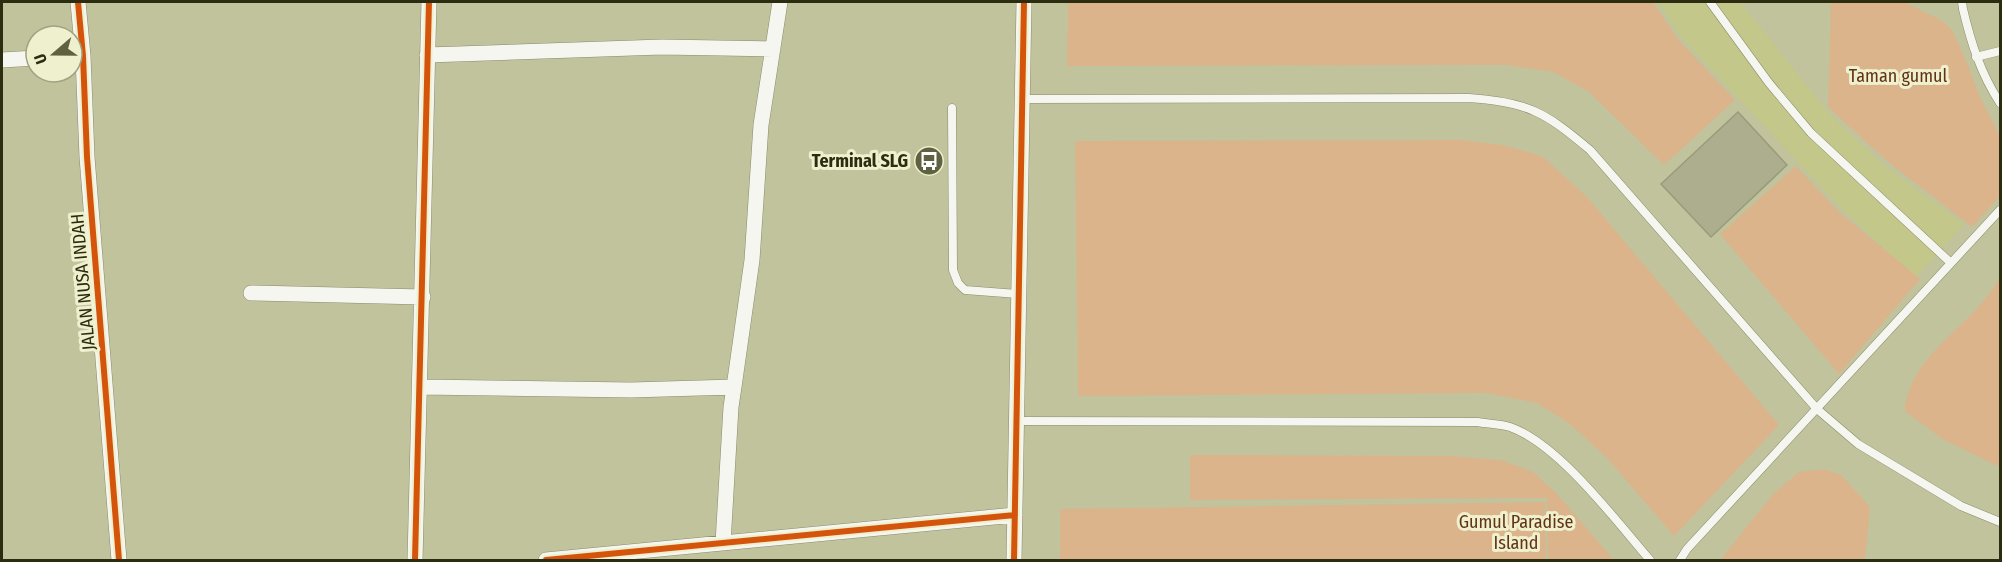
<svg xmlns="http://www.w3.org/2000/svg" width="2002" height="562" viewBox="0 0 2002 562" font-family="'Fira Sans Condensed',sans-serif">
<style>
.built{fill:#c4c78a}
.green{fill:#dbb48c}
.building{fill:#adae8d;stroke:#9a9b7d;stroke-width:1.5}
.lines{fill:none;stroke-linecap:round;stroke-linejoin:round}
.service-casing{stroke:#898b6c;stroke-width:9}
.minor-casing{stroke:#898b6c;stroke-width:16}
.service{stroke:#f6f6f0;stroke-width:8}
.minor{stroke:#f6f6f0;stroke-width:15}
.cycleway-casing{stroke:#eef0ce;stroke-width:10}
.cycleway{stroke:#d5540c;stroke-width:6}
.labels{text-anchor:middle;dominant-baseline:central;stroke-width:6;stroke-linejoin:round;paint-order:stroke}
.park-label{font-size:18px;fill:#623315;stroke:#eef0ce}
.poi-label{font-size:18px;font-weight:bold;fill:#2c2c10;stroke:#eef0ce;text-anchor:end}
.street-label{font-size:18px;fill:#2c2c10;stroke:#eef0ce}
</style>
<rect width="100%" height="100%" fill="#c1c39c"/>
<!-- built -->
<path class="built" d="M1658 2H1740L1832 117 1885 166 1964 224 1915 278 1842 209 1681 37Z"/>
<!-- green -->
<path class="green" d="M1068 2H1653L1677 38 1735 100 1664 165 1589 92 1553 72 1506 65 1067 66Z
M1831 2H1904L1943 21 1952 30 1967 63 1979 95 2000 136V196L1972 227 1887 161 1828 107Z
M1461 140 1503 145 1542 156 1587 197 1779 425 1674 536 1607 458 1570 424 1537 403 1486 393 1078 396 1075 141Z
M1796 166 1838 211 1920 279 1839 374 1720 234Z
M2000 276V467L1944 440 1905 411C1910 351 1976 326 2000 276Z
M1190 455 1450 456 1501 460 1533 472 1556 493 1614 560H1548L1547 498 1190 500Z
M1823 469 1841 475 1870 507 1865 560H1720L1774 493 1799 472Z
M1545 502 1546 560H1060V509Z"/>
<!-- building -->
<path class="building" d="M1738 112 1787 165 1711 237 1661 184Z"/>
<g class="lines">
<!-- service casing -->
<g class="service-casing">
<path id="service" d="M1710 2 1769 83 1811 133 1951 263
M1962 2 1963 9C1971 43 1981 74 2000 103
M1976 57 2000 51
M1022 99 1469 98C1528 102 1545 112 1590 150L1817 409 1858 444 1961 506 2000 522
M952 108 953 270 958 283 965 290 1018 294
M1016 421 1478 422C1488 424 1500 424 1510 427 1559 444 1616 521 1650 560
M1680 560 1687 549 2000 210"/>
</g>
<!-- minor casing -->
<g class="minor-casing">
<path id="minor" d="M78 2 83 56 87 157 119 560
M427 55 662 47 773 49
M2 60 36 58
M251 293 423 297
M420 387 631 390 734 387 731 407 723 543
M734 387 752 260 761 125 780 2
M415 560 429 2
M546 560 1015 515
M1014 560 1024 2"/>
</g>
<!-- service -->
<use href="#service" class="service"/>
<!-- minor -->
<use href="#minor" class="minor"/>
<!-- cycleway casing -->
<g class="cycleway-casing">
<path id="cycleway" d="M78 2 83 56 87 157 119 560
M415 560 429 2
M546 560 1015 515
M1014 560 1024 2"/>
</g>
<!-- cycleway -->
<use href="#cycleway" class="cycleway"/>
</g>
<!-- icons -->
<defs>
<g id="bus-disc" transform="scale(1.5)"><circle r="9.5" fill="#606141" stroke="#eef0ce"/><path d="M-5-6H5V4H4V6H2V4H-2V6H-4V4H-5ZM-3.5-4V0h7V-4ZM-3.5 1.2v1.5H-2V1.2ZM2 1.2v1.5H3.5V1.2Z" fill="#fff"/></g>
</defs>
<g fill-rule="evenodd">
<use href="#bus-disc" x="929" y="161"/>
</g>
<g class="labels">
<!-- park labels -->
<g class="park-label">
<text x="1898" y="76">Taman gumul</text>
<text x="1516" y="522">Gumul Paradise<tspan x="1516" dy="21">Island</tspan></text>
</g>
<!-- poi labels -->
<g class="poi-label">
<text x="908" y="161">Terminal SLG</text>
</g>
<!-- street labels -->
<g class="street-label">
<text transform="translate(83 282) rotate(-95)">JALAN NUSA INDAH</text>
</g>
</g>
<!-- border -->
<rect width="2002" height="562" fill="none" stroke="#2c2c10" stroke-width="6"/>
<!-- north arrow -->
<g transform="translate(54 54) rotate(250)"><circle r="28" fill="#eef0ce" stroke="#a0a282" stroke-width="1.5"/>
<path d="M0-4.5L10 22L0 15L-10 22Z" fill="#606141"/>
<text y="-9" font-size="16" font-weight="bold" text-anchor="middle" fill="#2c2c10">U</text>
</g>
</svg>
